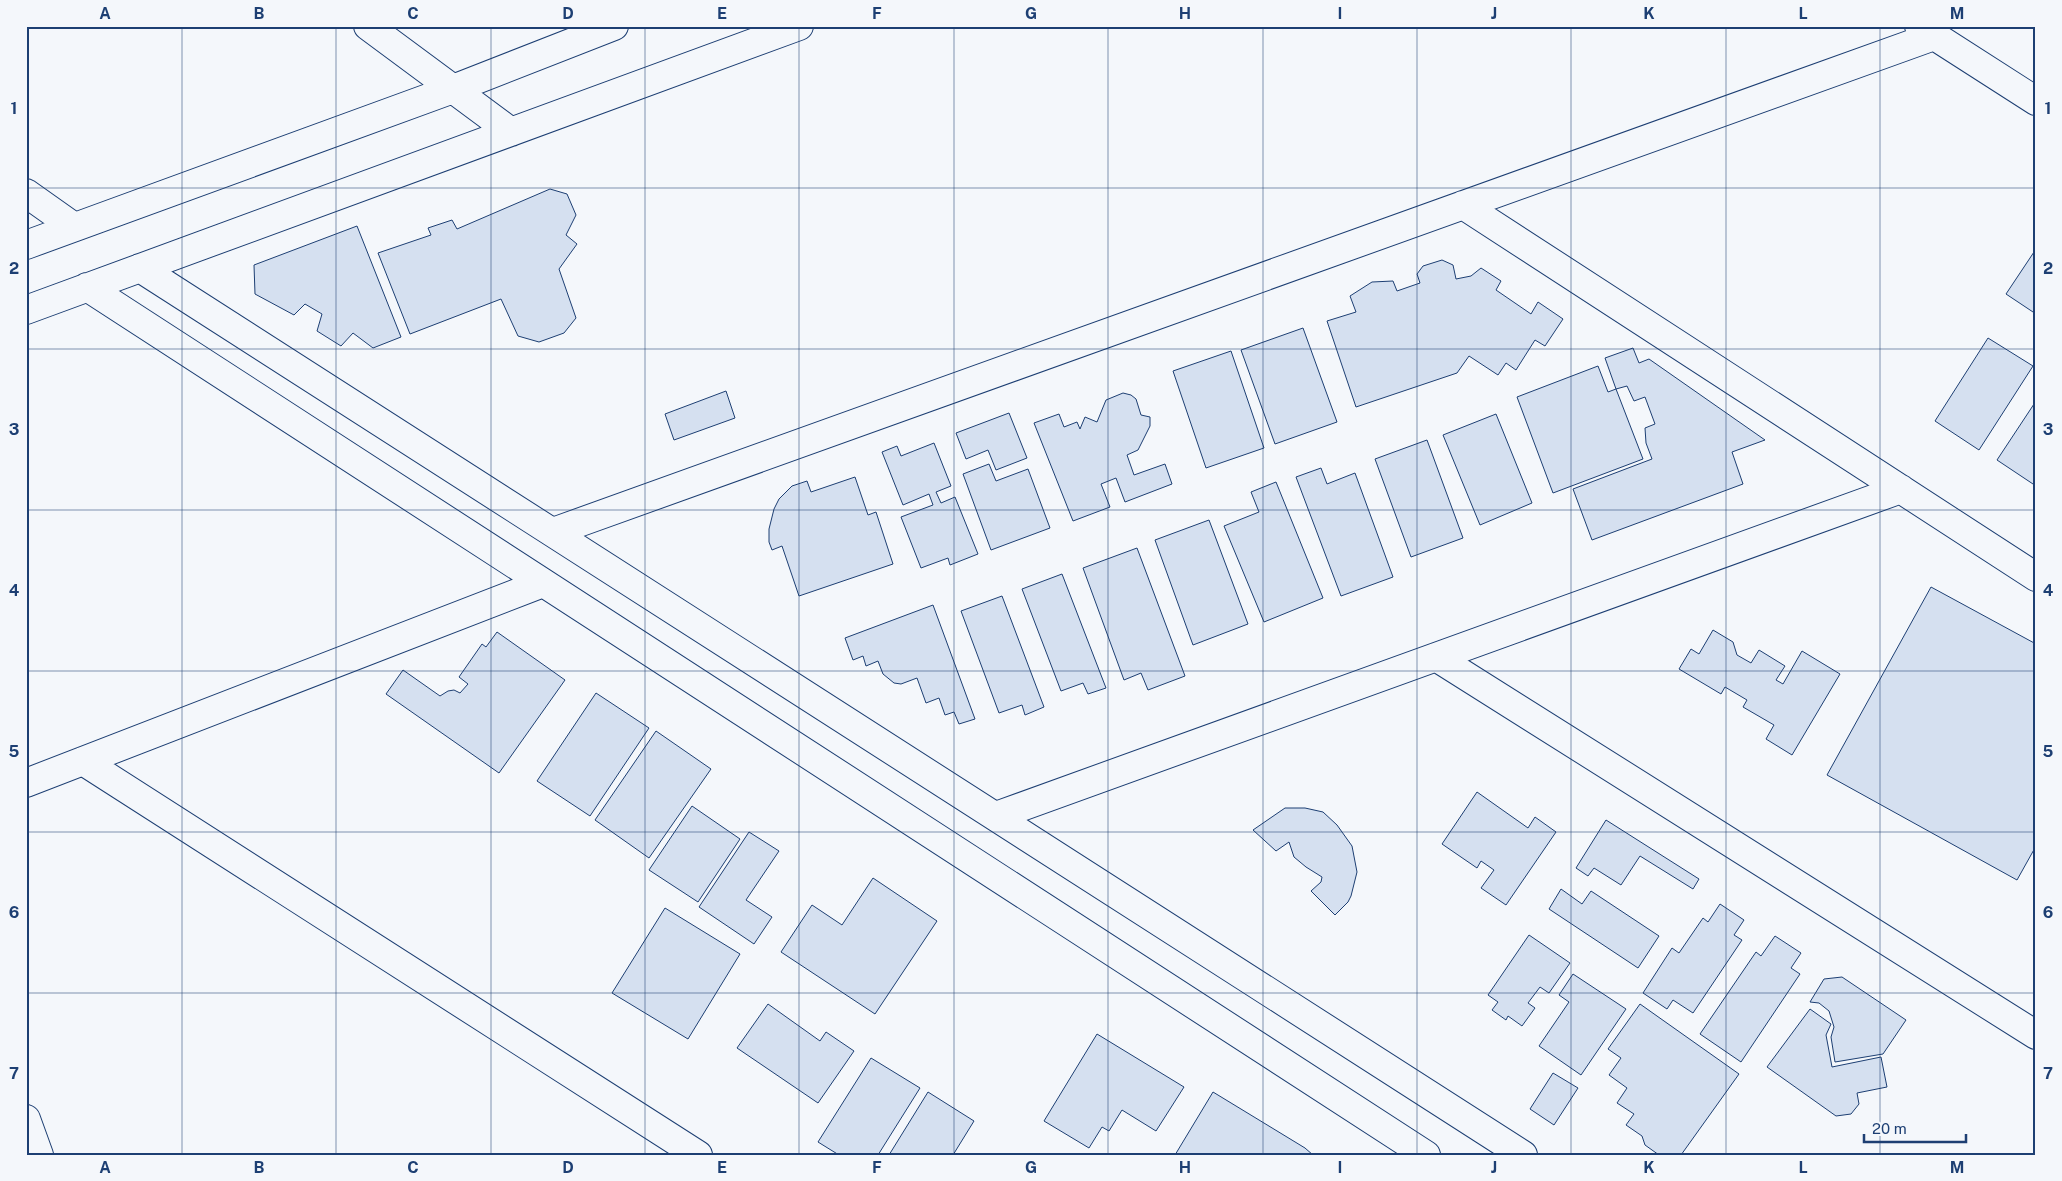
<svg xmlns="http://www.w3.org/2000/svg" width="2062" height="1181" viewBox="0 0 2062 1181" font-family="'Public Sans',sans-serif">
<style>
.building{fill:#d5e0f0;stroke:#1d3f73}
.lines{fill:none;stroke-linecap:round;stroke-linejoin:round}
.minor-casing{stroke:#1d3f73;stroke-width:30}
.minor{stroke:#f4f7fb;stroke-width:28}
.grid{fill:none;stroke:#1d3f73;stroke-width:1;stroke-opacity:0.55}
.neatline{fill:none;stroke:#1d3f73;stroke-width:2}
.grid-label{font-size:16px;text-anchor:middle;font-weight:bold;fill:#1d3f73}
</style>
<rect width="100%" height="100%" fill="#f4f7fb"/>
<!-- building -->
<path class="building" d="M550 189 567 194 576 215 566 235 577 244 559 269 576 318 564 333 539 342 518 336 501 299 410 334 378 253 431 235 428 228 452 220 457 229Z
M357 226 401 337 373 348 353 333 341 346 317 331 322 314 305 304 294 315 255 294 254 265Z
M2036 249V314L2006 294Z
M1442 260 1453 265 1456 279 1471 276 1481 268 1501 281 1496 290 1531 314 1538 302 1563 319 1545 346 1535 340 1516 370 1506 363 1498 375 1469 356 1457 373 1356 407 1327 321 1356 312 1350 296 1372 282 1393 281 1397 291 1420 283 1417 274 1423 266Z
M1303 328 1337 422 1275 444 1241 350Z
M1988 338 2033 366 1979 450 1935 421Z
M1633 348 1639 363 1649 359 1765 440 1732 452 1743 484 1592 540 1573 489 1652 459 1646 443 1645 428 1655 424 1645 397 1634 401 1627 386 1616 389 1605 358Z
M1231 351 1264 448 1206 468 1173 371Z
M1598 366 1608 392 1616 389 1643 459 1553 493 1517 397Z
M726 391 735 418 674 440 665 414Z
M1123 393 1131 395 1136 399 1141 415 1150 417V426L1138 450 1127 455 1134 475 1165 464 1172 484 1125 502 1116 478 1101 484 1110 507 1073 521 1034 423 1059 414 1064 427 1077 422 1080 429 1085 417 1097 422 1106 400Z
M2036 401V486L1997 460Z
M1009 413 1027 458 996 470 988 450 966 459 956 433Z
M1496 414 1532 503 1480 525 1443 435Z
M1427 440 1463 538 1411 557 1375 459Z
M934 443 951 486 936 492 941 503 955 497 978 554 950 565 948 558 921 568 901 517 933 505 929 494 903 505 882 452 897 446 901 456Z
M989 464 996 481 1028 469 1050 528 991 550 963 474Z
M1321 468 1327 484 1355 473 1393 577 1341 596 1296 477Z
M855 477 868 515 876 512 893 564 799 596 782 546 772 550 769 542V529L774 509 779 499 792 486 807 481 811 492Z
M1276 482 1323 598 1264 622 1224 526 1259 512 1251 492Z
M1209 520 1248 624 1193 645 1155 540Z
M1137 548 1185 676 1148 690 1141 673 1124 680 1083 568Z
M1062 574 1106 688 1088 694 1083 683 1061 691 1022 589Z
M1931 587 2036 644V846L2017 880 1827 775Z
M1002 596 1044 707 1025 715 1022 705 999 713 961 611Z
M933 605 975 719 959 724 954 712 945 715 939 698 926 703 917 678 901 684 894 683 883 674 878 661 866 666 863 656 853 660 845 638Z
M1713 630 1733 642 1737 655 1751 663 1759 650 1785 666 1776 680 1783 684 1802 651 1840 674 1792 755 1766 739 1774 725 1743 707 1747 700 1725 687 1721 694 1679 669 1691 649 1699 654Z
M497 632 565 680 499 773 386 694 403 670 440 696 448 691 454 690 460 693 468 684 459 677 482 644 486 647Z
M596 693 649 728 590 816 537 781Z
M656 731 711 769 649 858 595 820Z
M1477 792 1528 828 1535 817 1556 832 1506 905 1481 888 1494 870 1481 861 1477 868 1442 844Z
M692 806 740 839 698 902 649 870Z
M1285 808H1305L1323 812 1337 825 1352 846 1357 872 1351 896 1348 902 1335 915 1311 891 1321 882 1322 877 1306 867 1294 857 1289 842 1276 851 1253 830Z
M1606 820 1699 879 1693 889 1640 856 1621 885 1594 868 1588 876 1576 868Z
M749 832 779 851 746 900 772 917 754 944 699 907Z
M873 878 937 921 875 1014 781 952 812 905 842 925Z
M1561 889 1582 904 1591 891 1659 936 1638 968 1549 909Z
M1720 904 1744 920 1734 935 1742 940 1693 1013 1673 1000 1667 1009 1643 993 1672 948 1679 953 1703 918 1708 922Z
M665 908 740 954 688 1039 612 993Z
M1529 935 1570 963 1549 993 1540 987 1528 1003 1535 1008 1522 1026 1508 1016 1506 1020 1492 1010 1498 1002 1488 995Z
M1775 936 1801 953 1791 968 1800 974 1741 1062 1700 1034 1756 952 1761 956Z
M1573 974 1626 1009 1581 1075 1539 1046 1569 1002 1559 995Z
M1842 977 1906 1020 1883 1054 1835 1062 1831 1037 1834 1027 1829 1011 1819 1003 1810 1002 1824 979Z
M768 1004 820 1041 826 1032 854 1051 818 1103 737 1048Z
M1640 1004 1739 1074 1681 1155H1659L1645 1145 1642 1136 1626 1125 1634 1114 1617 1103 1627 1088 1609 1075 1621 1058 1608 1049Z
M1810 1009 1831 1024 1826 1035 1832 1067 1881 1057 1887 1087 1857 1093 1859 1104 1851 1114 1836 1116 1767 1067Z
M1097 1034 1184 1087 1156 1131 1122 1110 1109 1131 1102 1127 1089 1148 1044 1121Z
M871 1058 920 1088 878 1155H839L818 1142Z
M1553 1073 1578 1088 1554 1125 1530 1109Z
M928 1092 974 1121 953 1155H889Z
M1213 1092 1305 1148 1313 1155H1175Z"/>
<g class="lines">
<!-- minor casing -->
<g class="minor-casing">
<path id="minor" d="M368 26 511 132
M1919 26 2036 101
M26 193 74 227
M1463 205 2036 577
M26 245 453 89 614 26
M140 268 1523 1155
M87 287 1426 1155
M26 310 799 26
M553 532 1934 36
M1436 657 2036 1035
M83 761 698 1155
M26 783 543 583
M996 816 1901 489
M26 1119 39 1155"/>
</g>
<!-- minor -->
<use href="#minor" class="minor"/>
</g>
<!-- grid -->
<path class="grid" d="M182 26V1155M336 26V1155M491 26V1155M645 26V1155M799 26V1155M954 26V1155M1108 26V1155M1263 26V1155M1417 26V1155M1571 26V1155M1726 26V1155M1880 26V1155M26 188H2036M26 349H2036M26 510H2036M26 671H2036M26 832H2036M26 993H2036"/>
<!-- border -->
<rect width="2062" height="1181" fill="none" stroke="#f4f7fb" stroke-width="55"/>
<!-- scale -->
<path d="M1864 1134v8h102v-8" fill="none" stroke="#1d3f73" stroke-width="2.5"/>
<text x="1872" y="1134" font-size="15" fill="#1d3f73" stroke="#f4f7fb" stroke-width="4" paint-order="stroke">20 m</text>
<rect x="28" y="28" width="2006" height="1126" class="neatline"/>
<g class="grid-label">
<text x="105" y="19">A</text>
<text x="259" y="19">B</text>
<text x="413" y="19">C</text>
<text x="568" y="19">D</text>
<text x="722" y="19">E</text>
<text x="877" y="19">F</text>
<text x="1031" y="19">G</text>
<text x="1185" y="19">H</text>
<text x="1340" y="19">I</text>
<text x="1494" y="19">J</text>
<text x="1649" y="19">K</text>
<text x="1803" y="19">L</text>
<text x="1957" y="19">M</text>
<text x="14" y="114">1</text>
<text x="2048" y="114">1</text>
<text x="14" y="274">2</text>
<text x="2048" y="274">2</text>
<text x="14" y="435">3</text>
<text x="2048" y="435">3</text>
<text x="14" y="596">4</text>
<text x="2048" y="596">4</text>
<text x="14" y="757">5</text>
<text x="2048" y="757">5</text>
<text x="14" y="918">6</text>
<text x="2048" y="918">6</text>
<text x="14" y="1079">7</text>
<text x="2048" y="1079">7</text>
<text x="105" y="1173">A</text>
<text x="259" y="1173">B</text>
<text x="413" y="1173">C</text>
<text x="568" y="1173">D</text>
<text x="722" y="1173">E</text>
<text x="877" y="1173">F</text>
<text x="1031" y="1173">G</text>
<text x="1185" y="1173">H</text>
<text x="1340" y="1173">I</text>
<text x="1494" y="1173">J</text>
<text x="1649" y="1173">K</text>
<text x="1803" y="1173">L</text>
<text x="1957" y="1173">M</text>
</g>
</svg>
